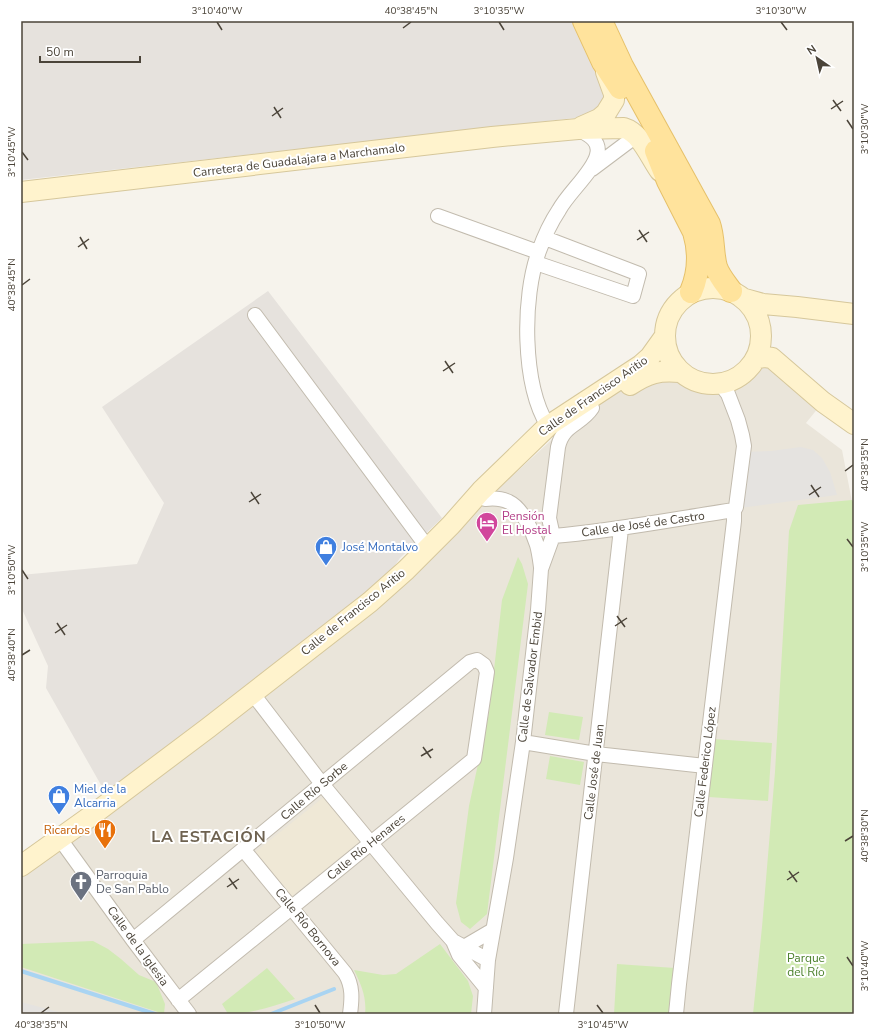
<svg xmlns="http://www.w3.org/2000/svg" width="875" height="1035" viewBox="0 0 875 1035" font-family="'Nunito Sans',sans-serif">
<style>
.residential{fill:#eae5da}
.industrial{fill:#e6e2dd}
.education{fill:#efe8d6}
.green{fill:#d2eab5}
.parking{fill:#e5e3e0}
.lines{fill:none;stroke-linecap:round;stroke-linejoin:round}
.stream{stroke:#a9d4f2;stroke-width:4}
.street-casing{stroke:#c2bbae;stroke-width:16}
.secondary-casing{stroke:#d6c79b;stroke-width:22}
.primary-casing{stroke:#e6c16a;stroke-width:24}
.street{stroke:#fff;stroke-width:14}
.secondary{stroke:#fff3cd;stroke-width:20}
.primary{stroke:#ffe39c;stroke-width:22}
.ticks{fill:none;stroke:#4b4439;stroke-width:1.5}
.labels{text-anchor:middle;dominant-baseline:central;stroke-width:4;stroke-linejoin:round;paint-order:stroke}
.street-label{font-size:12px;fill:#4b4439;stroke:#fff}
.hotel-label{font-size:12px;fill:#b23c85;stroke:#fff;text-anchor:start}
.shop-label{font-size:12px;fill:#366cbe;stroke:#fff;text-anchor:start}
.food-label{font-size:12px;fill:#c56008;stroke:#fff;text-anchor:end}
.worship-label{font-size:12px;fill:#5b616d;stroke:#fff;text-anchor:start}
.park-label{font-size:12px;fill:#4a7f2a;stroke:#fff}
.district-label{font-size:16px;font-weight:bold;letter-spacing:1px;fill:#6e6250;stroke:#fff}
.neatline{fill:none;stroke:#4b4439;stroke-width:1.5}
.ticks-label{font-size:10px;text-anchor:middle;fill:#4b4439}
</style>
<rect width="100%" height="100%" fill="#f6f3ec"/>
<!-- residential -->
<path class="residential" d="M761 363 823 402 806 423 842 450 854 512V992L851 1014H21V875L472 516 495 492 560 432 646 372 679 379 717 393 739 385Z"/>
<!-- industrial -->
<path class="industrial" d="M21 21H572L600 75 607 98 597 111 583 117 21 180Z
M268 291 442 518 400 558 370 602 113 800 101 785 46 688 48 666 21 607V575L137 564 164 503 102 407Z"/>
<!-- education -->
<path class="education" d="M325 796 361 841 290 898 254 853Z"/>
<!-- green -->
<path class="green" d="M852 500 854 504V1014H753L762 927 775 772 789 531 798 505Z
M518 557 522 564 528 584 487 914 470 929 461 922 456 903 469 806 489 713 502 600Z
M549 712 583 717 579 740 545 735Z
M713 739 772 743 768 801 709 797Z
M550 756 584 762 580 785 546 779Z
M93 941 108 949 121 959 139 975 156 982 165 1004 164 1014 21 967V944Z
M440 944 468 981 473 996 471 1014H365C367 998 361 984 354 970L383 975 396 974Z
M617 964 675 968 669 1014H614Z
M267 968 295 999C274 1006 251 1014 228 1014L222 1004Z"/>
<!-- parking -->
<path class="parking" d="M801 447 813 450 822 458 830 472 837 495 740 508 746 452 771 451Z
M21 1002 66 1014H22Z"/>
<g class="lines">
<!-- stream -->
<path class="stream" d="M21 971 155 1014
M271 1014 334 989"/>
<!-- street casing -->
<g class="street-casing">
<path id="street" d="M592 169 636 136
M438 216 538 252
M536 263 633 296 639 274 545 238
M255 315 428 548
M548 426C522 384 522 297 539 251 544 237 551 222 559 210 568 193 593 172 597 155 601 141 589 135 578 129
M485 499C493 498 501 498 509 502 522 508 533 532 537 545 539 552 540 560 541 567
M553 536C614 531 674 519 734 510
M253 694 322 784 437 923 453 941 488 960
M523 742 596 754 705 766
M60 839 133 940 189 1014
M243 849 345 973C353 986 352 999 350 1014
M133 940 470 662 477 660 484 665 487 672 474 759 178 1000
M453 941 459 955 486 988
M464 947 493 930
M484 1014 488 960 506 858 523 742 538 610 541 569 553 536 549 518 558 447C563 424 581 425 592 408
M566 1014 621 529
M676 1014 679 984 734 521V510L736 507 744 446 742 435 738 420 728 394 722 386 717 384"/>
</g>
<!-- secondary casing -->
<g class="secondary-casing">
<path id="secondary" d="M581 127 599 119 606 113 614 100V94L606 72
M21 192 492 137 578 129 624 128C641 133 650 157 660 171
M665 336a48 48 0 1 1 96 0a48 48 0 1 1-96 0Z
M745 299 763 304 797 307 854 314
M756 358 765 357 772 358 823 402 854 424
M630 385C648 373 659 370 680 372
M21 866 91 816 208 728 370 602 406 570 451 525 481 491 548 426 641 365 650 357 665 336"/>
</g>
<!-- primary casing -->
<g class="primary-casing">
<path id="primary" d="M584 21 603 62 620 88
M601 21 622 66 709 224C714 238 712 253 716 267 719 276 726 284 731 291
M656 151 668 181 694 232C700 252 699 273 691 292"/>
</g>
<!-- street -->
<use href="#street" class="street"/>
<!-- secondary -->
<use href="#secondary" class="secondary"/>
<!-- primary -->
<use href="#primary" class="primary"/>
</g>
<!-- ticks -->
<path class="ticks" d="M217 22 222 30M499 22 504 30M781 22 787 30M403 28 411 22M833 100 841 111M274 107 281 118M831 109 843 101M272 116 283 108M847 120 853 129M22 152 28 160M639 230 647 242M80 237 87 249M637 240 649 232M78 247 89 239M22 285 30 279M445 361 453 373M443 371 455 363M845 471 853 465M811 485 819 497M251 492 259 504M809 495 821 487M249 502 261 494M847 539 853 547M22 570 28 579M617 616 625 627M57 623 65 635M615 626 627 618M55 633 67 625M22 655 30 650M423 747 431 758M421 756 433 749M845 841 853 836M789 871 797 882M229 878 237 889M787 880 799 872M227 887 239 879M847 957 853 966M315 1005 320 1013M597 1005 603 1013M41 1013 49 1007"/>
<!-- icons -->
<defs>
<g id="hotel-pin" transform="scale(1.15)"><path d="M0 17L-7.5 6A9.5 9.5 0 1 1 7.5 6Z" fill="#d1479c" stroke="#fff"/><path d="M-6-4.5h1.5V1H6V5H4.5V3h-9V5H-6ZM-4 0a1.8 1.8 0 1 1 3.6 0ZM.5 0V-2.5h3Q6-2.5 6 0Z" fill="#fff"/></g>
<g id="shop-pin" transform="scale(1.15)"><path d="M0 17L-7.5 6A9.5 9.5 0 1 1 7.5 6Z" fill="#3f7fe0" stroke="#fff"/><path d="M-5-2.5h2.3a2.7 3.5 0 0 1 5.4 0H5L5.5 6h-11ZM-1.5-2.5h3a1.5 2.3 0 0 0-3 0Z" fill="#fff"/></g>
<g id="restaurant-pin" transform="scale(1.15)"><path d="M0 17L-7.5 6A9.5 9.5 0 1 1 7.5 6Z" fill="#e8710a" stroke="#fff"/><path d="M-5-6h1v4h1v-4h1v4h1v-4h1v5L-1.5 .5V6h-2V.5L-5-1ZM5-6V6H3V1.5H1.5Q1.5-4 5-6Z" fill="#fff"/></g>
<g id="church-pin" transform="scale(1.15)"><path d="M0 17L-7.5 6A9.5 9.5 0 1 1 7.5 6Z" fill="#6b7280" stroke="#fff"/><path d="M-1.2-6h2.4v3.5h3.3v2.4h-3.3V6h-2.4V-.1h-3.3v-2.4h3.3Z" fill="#fff"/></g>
</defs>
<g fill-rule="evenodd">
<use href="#hotel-pin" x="487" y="523"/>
<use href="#shop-pin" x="326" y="547"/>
<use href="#shop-pin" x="59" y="796"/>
<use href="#restaurant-pin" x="105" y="830"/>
<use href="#church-pin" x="81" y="882"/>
</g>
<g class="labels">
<!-- street labels -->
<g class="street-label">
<text transform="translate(299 160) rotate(-7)">Carretera de Guadalajara a Marchamalo</text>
<text transform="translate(593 396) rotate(-35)">Calle de Francisco Aritio</text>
<text transform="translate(643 524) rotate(-8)">Calle de José de Castro</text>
<text transform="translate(353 612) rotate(-39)">Calle de Francisco Aritio</text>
<text transform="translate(530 677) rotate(-83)">Calle de Salvador Embid</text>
<text transform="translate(705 762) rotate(-83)">Calle Federico López</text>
<text transform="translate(594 772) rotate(-83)">Calle José de Juan</text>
<text transform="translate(314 791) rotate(-40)">Calle Río Sorbe</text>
<text transform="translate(366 847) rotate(-39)">Calle Río Henares</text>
<text transform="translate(308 927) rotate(51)">Calle Río Bornova</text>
<text transform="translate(138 946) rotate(54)">Calle de la Iglesia</text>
</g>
<!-- hotel labels -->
<g class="hotel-label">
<text x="502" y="516">Pensión<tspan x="502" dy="14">El Hostal</tspan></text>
</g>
<!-- shop labels -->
<g class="shop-label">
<text x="342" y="547">José Montalvo</text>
<text x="74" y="789">Miel de la<tspan x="74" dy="14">Alcarria</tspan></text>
</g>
<!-- food labels -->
<g class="food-label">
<text x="90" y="830">Ricardos</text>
</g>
<!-- worship labels -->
<g class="worship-label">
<text x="96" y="875">Parroquia<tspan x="96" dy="14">De San Pablo</tspan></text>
</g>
<!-- park labels -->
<g class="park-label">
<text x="806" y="958">Parque<tspan x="806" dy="14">del Río</tspan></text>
</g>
<!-- district labels -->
<g class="district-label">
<text x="209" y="837">LA ESTACIÓN</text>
</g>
</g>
<!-- border -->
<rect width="875" height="1035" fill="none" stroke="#ffffff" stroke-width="44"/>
<!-- north arrow -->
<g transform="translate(817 58) rotate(326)" stroke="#ffffff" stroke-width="3" paint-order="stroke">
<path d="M0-3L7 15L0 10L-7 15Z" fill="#4b4439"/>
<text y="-6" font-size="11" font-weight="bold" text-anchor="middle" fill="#4b4439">N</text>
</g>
<!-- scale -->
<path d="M40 56v6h100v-6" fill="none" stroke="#4b4439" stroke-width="2"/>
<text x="46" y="56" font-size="12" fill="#4b4439" stroke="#ffffff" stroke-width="3" paint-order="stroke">50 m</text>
<rect x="22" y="22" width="831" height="991" class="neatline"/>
<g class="ticks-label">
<text x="217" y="14">3°10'40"W</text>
<text x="411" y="14">40°38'45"N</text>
<text x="499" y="14">3°10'35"W</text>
<text x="781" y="14">3°10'30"W</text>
<text transform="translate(864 129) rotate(-90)" y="4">3°10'30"W</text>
<text transform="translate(11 152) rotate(-90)" y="4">3°10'45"W</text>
<text transform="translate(11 285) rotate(-90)" y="4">40°38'45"N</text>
<text transform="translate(864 465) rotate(-90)" y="4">40°38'35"N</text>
<text transform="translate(864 547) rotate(-90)" y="4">3°10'35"W</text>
<text transform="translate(11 570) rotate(-90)" y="4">3°10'50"W</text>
<text transform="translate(11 655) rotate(-90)" y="4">40°38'40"N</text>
<text transform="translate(864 836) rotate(-90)" y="4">40°38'30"N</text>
<text transform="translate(864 966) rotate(-90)" y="4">3°10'40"W</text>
<text x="41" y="1028">40°38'35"N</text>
<text x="320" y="1028">3°10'50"W</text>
<text x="603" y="1028">3°10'45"W</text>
</g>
</svg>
